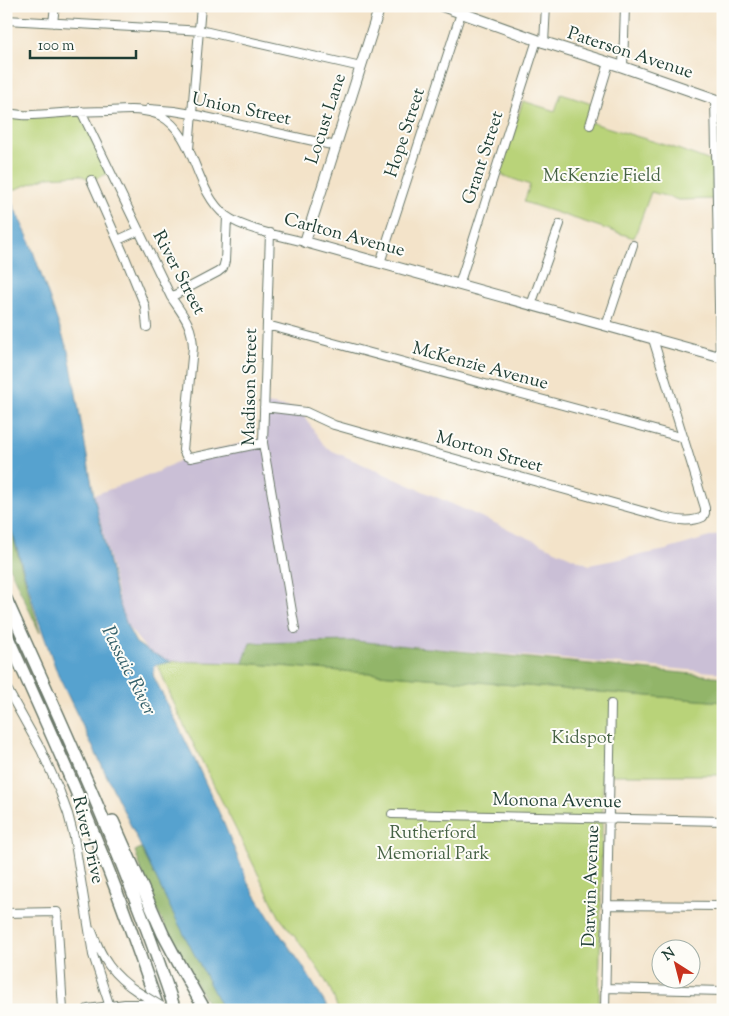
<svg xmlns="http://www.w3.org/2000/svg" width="729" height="1016" viewBox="0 0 729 1016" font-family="'Sorts Mill Goudy',serif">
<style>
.industrial{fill:#cabfd6}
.green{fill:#b9d379;stroke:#6c8856}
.forest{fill:#92b569;stroke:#58794e}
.water{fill:#57a2cf;stroke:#3b7082}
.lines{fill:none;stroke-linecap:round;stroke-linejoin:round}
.minor-casing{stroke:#697768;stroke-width:10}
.major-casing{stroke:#697768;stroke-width:12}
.highway-casing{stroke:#697768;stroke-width:14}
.minor{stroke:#fff;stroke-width:8}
.major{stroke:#fff;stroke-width:10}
.highway{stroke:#fff;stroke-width:11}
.minor-bridge-casing{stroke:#697768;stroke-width:10;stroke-linecap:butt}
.major-bridge-casing{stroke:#697768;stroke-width:12;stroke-linecap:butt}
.minor-bridge{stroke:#fff;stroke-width:8}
.major-bridge{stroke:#fff;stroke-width:10}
.labels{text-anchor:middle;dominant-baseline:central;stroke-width:4;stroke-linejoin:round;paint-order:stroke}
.street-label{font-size:18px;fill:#1f3d34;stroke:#fdfcf7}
.park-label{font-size:18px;fill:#466245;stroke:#fdfcf7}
.water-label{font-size:19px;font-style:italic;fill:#33606a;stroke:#fdfcf7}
</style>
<rect width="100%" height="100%" fill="#fdfcf7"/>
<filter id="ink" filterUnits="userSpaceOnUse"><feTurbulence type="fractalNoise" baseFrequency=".02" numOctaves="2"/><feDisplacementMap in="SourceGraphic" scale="10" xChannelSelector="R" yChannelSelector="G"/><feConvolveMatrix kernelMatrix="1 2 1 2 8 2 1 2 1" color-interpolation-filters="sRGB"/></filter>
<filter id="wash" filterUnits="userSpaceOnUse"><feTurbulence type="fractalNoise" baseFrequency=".0096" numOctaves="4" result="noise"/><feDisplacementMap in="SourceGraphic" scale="20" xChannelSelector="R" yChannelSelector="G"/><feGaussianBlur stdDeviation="1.12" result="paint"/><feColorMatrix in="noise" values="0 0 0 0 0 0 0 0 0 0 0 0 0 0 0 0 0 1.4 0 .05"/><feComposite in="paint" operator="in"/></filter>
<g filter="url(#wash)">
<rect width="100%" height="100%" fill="#f3e3c9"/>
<!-- industrial -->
<path class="industrial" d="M266 404 299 409 326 448 589 565 666 550 723 533V673L355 641 250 643 243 663 156 661 124 622 94 495 157 472 186 457 265 438Z"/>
<!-- green -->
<path class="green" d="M561 94 592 104 586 121 672 147 713 162V199L679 200 651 192 634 238 524 202 530 185 499 174 523 101 555 111Z
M81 111 110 173 91 180 80 175 48 177 8 192 10 199 6 198V112Z
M156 661 243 663 723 702V775H603L599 1010H338C335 1001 332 992 328 985 314 961 297 939 280 918L179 715Z"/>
<!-- forest -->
<path class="forest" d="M6 512 40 633 6 560Z
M355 641 723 677V702L243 663 250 643Z
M141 848 171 909 223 1010H211L179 954 151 899 135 851Z"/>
<!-- water -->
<path class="water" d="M6 198 10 199 28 237 69 354 94 496 116 594 128 628 136 643 150 652 172 662 155 665 153 675 193 756 222 819 249 885 277 930 302 965 329 1010H223L171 909 58 675 37 616 6 511Z"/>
</g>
<g filter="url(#ink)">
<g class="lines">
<!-- minor casing -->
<g class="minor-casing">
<path id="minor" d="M6 20 204 31 361 67
M53 23 55 6
M544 43 546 6
M623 67 625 6
M715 99 720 357
M149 109 174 111 192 114 336 146
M81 111 171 297C183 315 192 324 193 347L183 450 186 456 190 458 263 443
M6 112C20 117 33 115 48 114 68 112 88 111 108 111 126 110 144 108 161 116 197 136 193 189 226 216 243 229 284 237 305 242
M590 125 609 63
M189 149 201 6
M91 180 125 257 145 306 147 327
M270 233 263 443 295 629
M118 240 138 231
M380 263 461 13
M459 285 537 40
M171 297 218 272 223 268 225 261 227 217
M531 305 560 224
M267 325 684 438
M606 326 633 245
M264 407 306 412 334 425 663 517C676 520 690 523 703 517L705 513V508L653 339
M6 687 41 750 60 792 68 814 74 837 93 955 110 1007
M392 814 723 821
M606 905 723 906
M6 913 57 912 63 1010
M92 931C102 959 112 975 138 992
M605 988 723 991
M605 1010 611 704"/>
</g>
<!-- major casing -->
<g class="major-casing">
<path id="major" d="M380 6 305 242 723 358
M442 6 537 40 623 67 723 102
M88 1010 125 1005H142"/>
</g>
<!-- highway casing -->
<g class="highway-casing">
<path id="highway" d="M6 599C67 734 129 869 175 1010
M6 633C38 705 71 776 100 849 122 902 140 956 159 1010
M113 821 163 934 180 966 205 1010"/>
</g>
<!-- minor -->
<use href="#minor" class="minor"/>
<!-- major -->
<use href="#major" class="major"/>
<!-- highway -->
<use href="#highway" class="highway"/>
<!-- minor-bridge casing -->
<g class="minor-bridge-casing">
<path id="minor-bridge" d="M138 992 161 1006"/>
</g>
<!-- major-bridge casing -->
<g class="major-bridge-casing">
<path id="major-bridge" d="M142 1005 156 1007 165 1010"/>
</g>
<!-- minor-bridge -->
<use href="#minor-bridge" class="minor-bridge"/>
<!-- major-bridge -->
<use href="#major-bridge" class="major-bridge"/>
</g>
</g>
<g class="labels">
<!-- street labels -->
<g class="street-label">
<text transform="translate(630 54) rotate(18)">Paterson Avenue</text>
<text transform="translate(241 110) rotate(12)">Union Street</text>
<text transform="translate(327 119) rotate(-72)">Locust Lane</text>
<text transform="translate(406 133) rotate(-72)">Hope Street</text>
<text transform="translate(484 158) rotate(-72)">Grant Street</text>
<text transform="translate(344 236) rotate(15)">Carlton Avenue</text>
<text transform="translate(178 273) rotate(62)">River Street</text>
<text transform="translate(480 367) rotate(15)">McKenzie Avenue</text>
<text transform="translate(251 387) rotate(-89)">Madison Street</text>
<text transform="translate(489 453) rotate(16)">Morton Street</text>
<text transform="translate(557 802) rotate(1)">Monona Avenue</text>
<text transform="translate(87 840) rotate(77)">River Drive</text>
<text transform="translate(592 886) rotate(-88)">Darwin Avenue</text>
</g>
<!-- park labels -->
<g class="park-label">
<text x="602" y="177">McKenzie Field</text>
<text x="582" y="739">Kidspot</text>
<text x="433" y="834">Rutherford<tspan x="433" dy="21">Memorial Park</tspan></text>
</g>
<!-- water labels -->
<g class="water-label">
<text transform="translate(128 671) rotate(63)">Passaic River</text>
</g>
</g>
<!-- margin -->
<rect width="729" height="1016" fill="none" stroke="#fdfcf7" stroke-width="25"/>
<!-- north arrow -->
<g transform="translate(676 964) rotate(324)"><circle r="24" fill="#fdfcf7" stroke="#a4b0a9"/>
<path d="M0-4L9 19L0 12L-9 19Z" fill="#c8321e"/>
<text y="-8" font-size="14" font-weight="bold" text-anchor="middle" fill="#1f3d34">N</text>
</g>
<!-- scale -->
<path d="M30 50v8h106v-8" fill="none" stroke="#1f3d34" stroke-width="2.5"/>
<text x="38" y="50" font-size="15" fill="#1f3d34" stroke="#fdfcf7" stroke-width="4" paint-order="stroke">100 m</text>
</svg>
